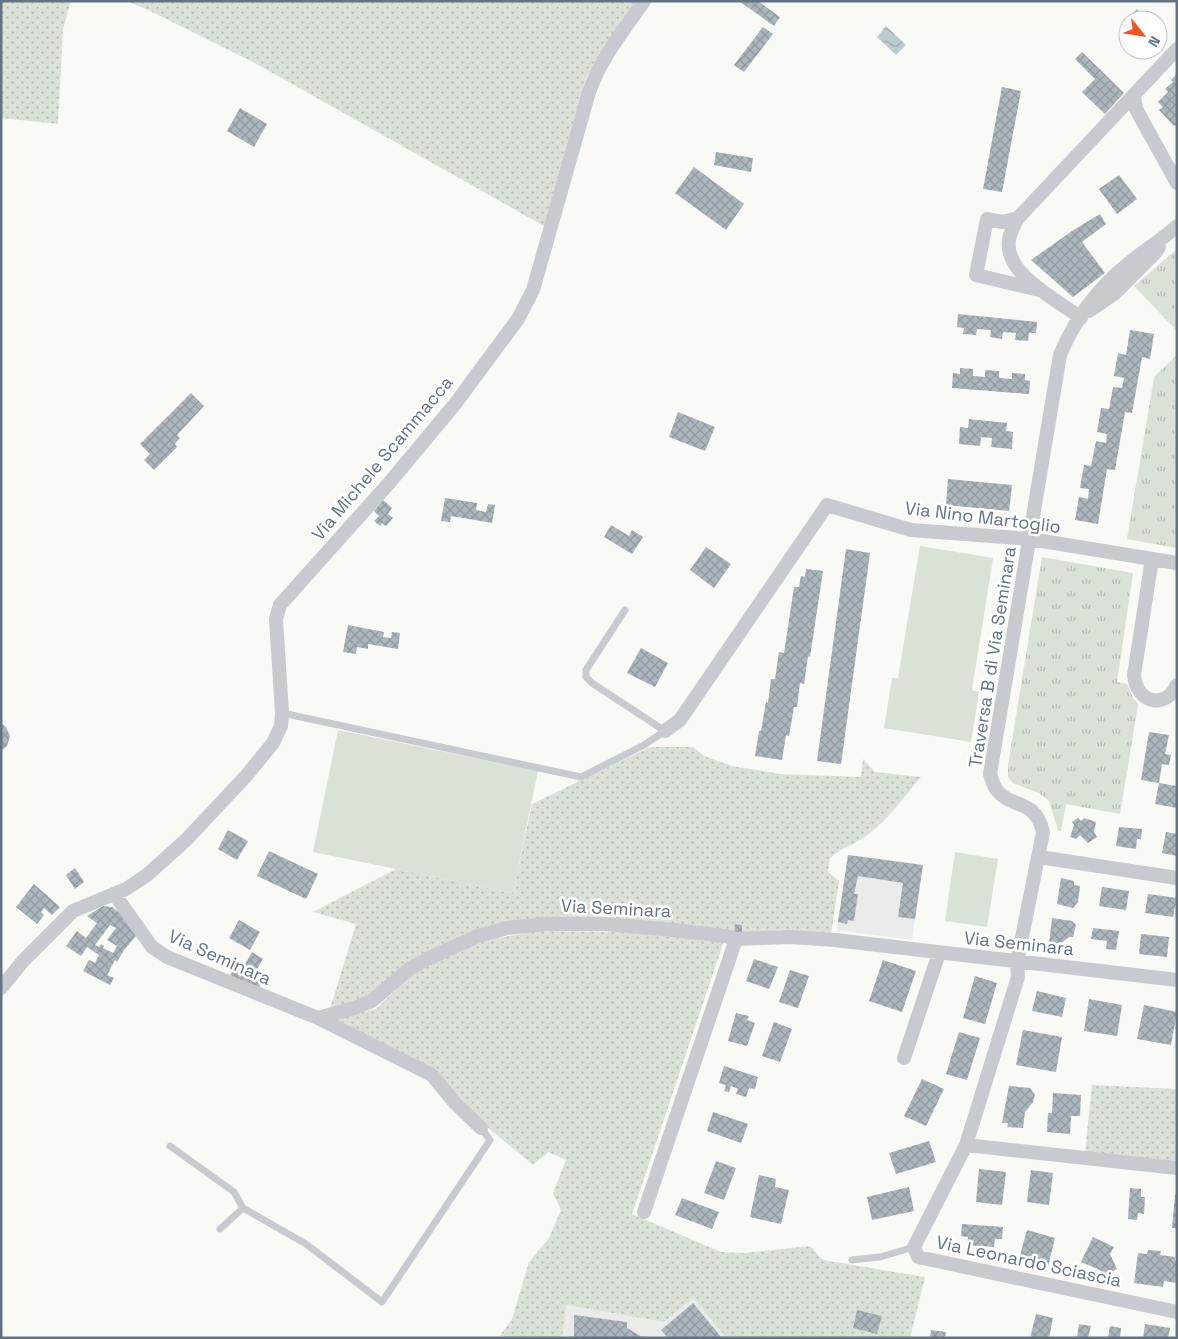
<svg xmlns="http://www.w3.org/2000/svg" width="1178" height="1339" viewBox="0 0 1178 1339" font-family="'Space Grotesk',sans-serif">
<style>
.built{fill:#eaebea}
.grass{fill:url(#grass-dots)}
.park{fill:url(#park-tufts)}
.pitch{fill:#dae1d7}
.water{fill:url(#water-waves)}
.building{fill:url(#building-cross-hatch);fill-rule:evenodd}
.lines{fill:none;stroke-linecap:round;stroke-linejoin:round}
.service{stroke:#c7cbcf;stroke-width:7}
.minor{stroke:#c7cbcf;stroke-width:14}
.labels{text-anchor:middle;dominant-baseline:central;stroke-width:5;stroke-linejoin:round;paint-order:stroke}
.street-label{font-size:18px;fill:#627484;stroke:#fff}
</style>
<defs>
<pattern id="grass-dots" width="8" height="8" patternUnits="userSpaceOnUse" patternTransform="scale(1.25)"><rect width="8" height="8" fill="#dae1d7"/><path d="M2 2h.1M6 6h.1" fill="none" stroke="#b4bbb4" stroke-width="1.8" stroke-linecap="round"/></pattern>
<pattern id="park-tufts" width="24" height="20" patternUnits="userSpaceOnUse" patternTransform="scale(1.25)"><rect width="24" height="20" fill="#dae1d7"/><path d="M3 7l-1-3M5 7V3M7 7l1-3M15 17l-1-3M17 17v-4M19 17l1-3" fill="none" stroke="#b4bbb4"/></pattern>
<pattern id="water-waves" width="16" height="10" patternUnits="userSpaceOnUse" patternTransform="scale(1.25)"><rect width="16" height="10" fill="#bdcace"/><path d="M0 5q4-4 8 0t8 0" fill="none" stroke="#9da9ad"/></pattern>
<pattern id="building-cross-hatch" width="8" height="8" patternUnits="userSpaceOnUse" patternTransform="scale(1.25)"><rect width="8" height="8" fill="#adb6bc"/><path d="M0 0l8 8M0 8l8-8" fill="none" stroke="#90999e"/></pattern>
</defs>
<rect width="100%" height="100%" fill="#f9f9f6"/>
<!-- built -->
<path class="built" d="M848 855 923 865 912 940 837 930Z
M693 1297 727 1338H562L565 1305 664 1322Z"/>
<!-- grass -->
<path class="grass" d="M1 1H71L63 29 58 124 1 118Z
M126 1H638L586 78 544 226 253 62 146 9Z
M650 747H693L704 756 732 766 780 774 861 777 863 759 875 772 921 777C905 796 890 817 870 833 858 843 842 847 830 858L828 872 839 881 831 934 779 930 759 933H742V925L735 924 734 933 618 921 613 912 604 911 598 920 533 918 503 924 369 996 330 1009 356 924 313 912 396 869 513 893 532 804Z
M537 931 649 932 724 941 632 1214 721 1252 745 1253 810 1246 823 1260 925 1277 910 1338H727L693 1298 664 1322 566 1305 562 1338H498L512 1319 529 1262 549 1238 561 1210 553 1193 566 1160 548 1152 533 1165 486 1126 439 1075 334 1019 376 1009 415 971 437 959 487 940Z
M1092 1085 1177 1089V1161L1085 1152Z"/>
<!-- park -->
<path class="park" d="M1177 249V331L1134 286Z
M1177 355V548L1127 539 1154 377Z
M1042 557 1133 573 1117 682 1127 684 1133 698 1138 704 1120 814 1066 804 1061 831 1058 830 1049 801 1039 793 1013 783 1008 777V765Z"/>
<!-- pitch -->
<path class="pitch" d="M920 546 993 558 972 690 979 692 971 742 884 728 892 678H898Z
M338 730 538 771 513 893 313 852Z
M955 852 998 859 987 927 945 921Z"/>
<!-- water -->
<path class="water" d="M886 26 906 45 896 55 877 37Z"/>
<!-- building -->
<path class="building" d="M739 1H758L780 17 774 26Z
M1137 9 1148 20H1128V30L1122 24Z
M763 27 773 34 744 72 734 65Z
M1158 30 1167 39 1158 47Z
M1082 52 1124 93 1105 114 1082 92 1095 79 1075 59Z
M1177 74V124L1174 126 1159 110 1163 107 1158 102 1168 92 1165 89 1173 82 1171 80Z
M1002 87 1021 91 1002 192 983 189Z
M240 108 267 124 254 147 227 131Z
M716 152 753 158 751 172 714 165Z
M694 167 744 204 726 230 675 193Z
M1119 175 1137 199 1117 214 1099 189Z
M1100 214 1106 224 1082 242 1105 273 1073 297 1031 260 1072 231Z
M958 314 1037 322 1036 333H1029L1028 341 1015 340 1016 333 1003 332 1002 339 990 337 991 330 977 329 976 335 963 334 964 328 957 327Z
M1130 330 1154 334 1150 359 1142 357 1132 413 1125 412 1115 470 1107 469 1098 524 1075 520 1079 497 1088 499 1089 489 1080 488 1084 465 1091 466 1096 441 1106 443 1107 434 1097 432 1101 408 1109 409 1113 387 1122 388 1124 378 1114 376 1118 353 1126 355Z
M960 368 973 369V376L985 377V370L999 371V378L1012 379V373L1025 374V380L1030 381 1029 394 952 388 953 373 960 374Z
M191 393 204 406 177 435 180 438 175 444 177 447 154 470 144 460 150 454 140 444Z
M678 412 715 427 705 451 669 437Z
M969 419 1007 423 1006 431 1013 432 1012 449 991 447 992 438 981 437 980 446 959 444 960 427 968 428Z
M948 479 1012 485 1009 511 946 505Z
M445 498 477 503 476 510 486 512 488 504 495 505 492 523 451 516 450 522 441 521Z
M383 500 392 508 388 514 393 518 386 526 382 523 380 526 374 521 379 516 374 511Z
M611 525 629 536 632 530 643 537 632 554 604 537Z
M706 547 731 564 714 588 690 570Z
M846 549 870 553 841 764 817 761Z
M806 569 823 571 810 657 808 656 804 684 800 683 797 707H794L789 736 786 735 782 760 755 756 759 731H761L766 702 768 703 771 679H775L779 652 784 653 794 587H799L801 576 805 577Z
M348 625 384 632 383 637 391 638 392 632 400 633 398 649 368 644V649L357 647 356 654 343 652Z
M641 648 668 663 655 687 627 673Z
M1 723 6 727 10 736 7 746 1 751Z
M1149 732 1169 735 1165 754 1171 755 1169 765 1162 764 1159 783 1141 780Z
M1159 783 1177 786V808L1155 804Z
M1078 818 1081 821 1084 818 1096 822 1094 832 1097 837 1088 843 1080 835 1076 839 1070 837 1074 825 1072 822Z
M1119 827 1142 829 1141 839H1137L1136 849 1116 846Z
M228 830 248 841 237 860 218 849Z
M1166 832 1177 834V856L1162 853Z
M269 851 318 874 306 899 257 876Z
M848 855 923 865 915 919 898 917 903 883 858 876 854 894H858L854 921 848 920 847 924 838 922Z
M75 868 84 882 75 889 66 875Z
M1061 878 1074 881V885L1080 886 1078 902 1073 908 1057 904Z
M34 884 60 907 52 915 44 908 41 912 44 915 37 924 16 907Z
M1102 887 1129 891 1126 910 1099 906Z
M1148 894 1177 898 1173 917 1145 913Z
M103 906 112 907 121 914 136 936 124 950 117 962 115 960 107 975 114 978 110 985 83 971 89 960 95 963 99 955 87 947 81 956 66 946 77 931 86 938 97 923 87 916ZM110 925 116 928 107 940 117 946 113 953 103 948 104 946 101 944 99 947 95 945Z
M1052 918 1072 921 1076 925 1073 937H1069L1059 945 1049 944Z
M239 920 260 932 250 950 229 938Z
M735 924 742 925V933H734Z
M1093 928 1119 931 1116 950 1106 949 1107 941 1091 939Z
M1141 934 1169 937 1167 957 1139 954Z
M252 952 263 959 256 971 265 976 258 990 230 975 236 964 243 968Z
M754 959 778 967 769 989 746 981Z
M883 960 916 971 902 1012 869 1001Z
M790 970 809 976 798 1008 779 1002Z
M975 976 997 983 985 1024 963 1018Z
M1037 991 1066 998 1062 1017 1032 1011Z
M1089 999 1122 1005 1117 1036 1084 1031Z
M1144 1005 1177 1012 1171 1045 1137 1039Z
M736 1013 749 1016 747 1020 755 1023 747 1046 728 1041Z
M774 1022 792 1029 780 1062 762 1056Z
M1023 1030 1062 1037 1056 1072 1016 1065Z
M959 1032 980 1038 967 1080 946 1074Z
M724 1066 758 1077 755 1089 749 1088 746 1097 736 1094 738 1089 731 1086 729 1092 724 1091 726 1085 719 1083Z
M922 1079 944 1089 926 1126 904 1116Z
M1009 1086 1030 1088 1035 1095 1033 1102 1025 1112 1023 1128 1007 1127 1008 1123H1002Z
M1053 1093 1081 1095 1080 1116H1071L1070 1134 1047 1132 1048 1113H1052Z
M713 1112 748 1124 741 1143 707 1131Z
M929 1141 936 1162 896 1174 889 1153Z
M716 1161 736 1168 724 1200 704 1193Z
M979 1169 1006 1172 1002 1205 976 1202Z
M1031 1170 1053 1173 1049 1205 1027 1202Z
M759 1175 776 1179 775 1187 789 1190 781 1224 750 1217Z
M909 1187 914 1211 872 1220 867 1197Z
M1130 1188 1141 1189V1197H1145L1144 1214 1138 1213 1137 1220 1128 1219Z
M1175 1195 1177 1196V1228H1172Z
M682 1198 719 1212 712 1229 675 1215Z
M962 1224 1003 1227 1002 1239H995L994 1247 967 1245 968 1237 961 1236Z
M1027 1230 1055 1238 1048 1267 1019 1259Z
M1093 1237 1114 1247 1110 1254 1117 1269 1105 1275 1100 1270 1081 1262Z
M1148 1250 1161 1251 1160 1255 1175 1257V1261H1177V1283L1164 1281 1163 1287 1134 1283 1138 1253 1147 1254Z
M693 1303 722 1338H668L661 1330Z
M857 1310 882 1316 877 1334 853 1328Z
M1036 1314 1053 1318 1049 1338H1030Z
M574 1315 627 1322V1328L644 1338H574Z
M1079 1324 1091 1326 1088 1338H1077Z
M1145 1324 1170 1328 1168 1338H1143Z
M1110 1326 1121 1328 1120 1338H1108Z
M931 1330 946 1332 945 1338H930Z"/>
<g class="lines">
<!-- service -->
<path class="service" d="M282 713 581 777 644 745 665 731 592 683 586 677V670L625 610
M170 1146 234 1192 243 1208
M220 1229 243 1208 306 1244 382 1302 490 1140 481 1128
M852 1260 880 1257 914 1247"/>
<!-- minor -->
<path class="minor" d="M1134 95 1136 109 1177 183
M1018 218 1003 222 987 219 976 275 1039 290
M1177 226C1162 240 1144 250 1128 264 1098 288 1075 319 1060 355L990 774C992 779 993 785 996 789 1011 810 1035 797 1043 832L1017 962 1018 977 966 1145 914 1247 918 1257 1177 1312
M1089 311 1114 294 1155 253 1159 247
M1081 318C1058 300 1004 275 1009 240 1010 232 1014 225 1018 218L1177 49
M1152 559 1134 675C1136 702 1165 711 1177 685
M665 731 680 720 827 505 911 530 1030 539 1177 563
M1039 857 1177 878
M115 895 152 947 167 957 318 1018 354 1008 372 1001 409 969 427 959 478 936 507 928 545 924H606L674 930 725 936 736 939 790 937 835 940 1177 980
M1 988 23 961 73 911 126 889 147 875 186 840 246 776 273 743 281 726 282 713 276 619 280 605 390 482 455 404 518 319 533 290 589 92C601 58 624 30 644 1
M318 1018 432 1075 455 1103 481 1128
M904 1058 939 953
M966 1145 1177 1168
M644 1212 736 939"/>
</g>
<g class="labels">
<!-- street labels -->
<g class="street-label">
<text transform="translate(382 458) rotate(-50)">Via Michele Scammacca</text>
<text transform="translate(983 517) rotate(7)">Via Nino Martoglio</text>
<text transform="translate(992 657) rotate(-81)">Traversa B di Via Seminara</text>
<text transform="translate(616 908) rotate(3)">Via Seminara</text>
<text transform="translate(1019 943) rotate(6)">Via Seminara</text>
<text transform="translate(220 957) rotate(24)">Via Seminara</text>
<text transform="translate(1029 1261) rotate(12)">Via Leonardo Sciascia</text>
</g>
</g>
<!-- border -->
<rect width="1178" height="1339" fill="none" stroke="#627484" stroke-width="5"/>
<!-- north arrow -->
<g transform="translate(1143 35) rotate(120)"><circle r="24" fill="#ffffff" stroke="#c0c7ce"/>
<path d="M0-4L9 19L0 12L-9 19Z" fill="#f0531f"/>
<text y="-8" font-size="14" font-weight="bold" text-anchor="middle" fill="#627484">N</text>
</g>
</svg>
